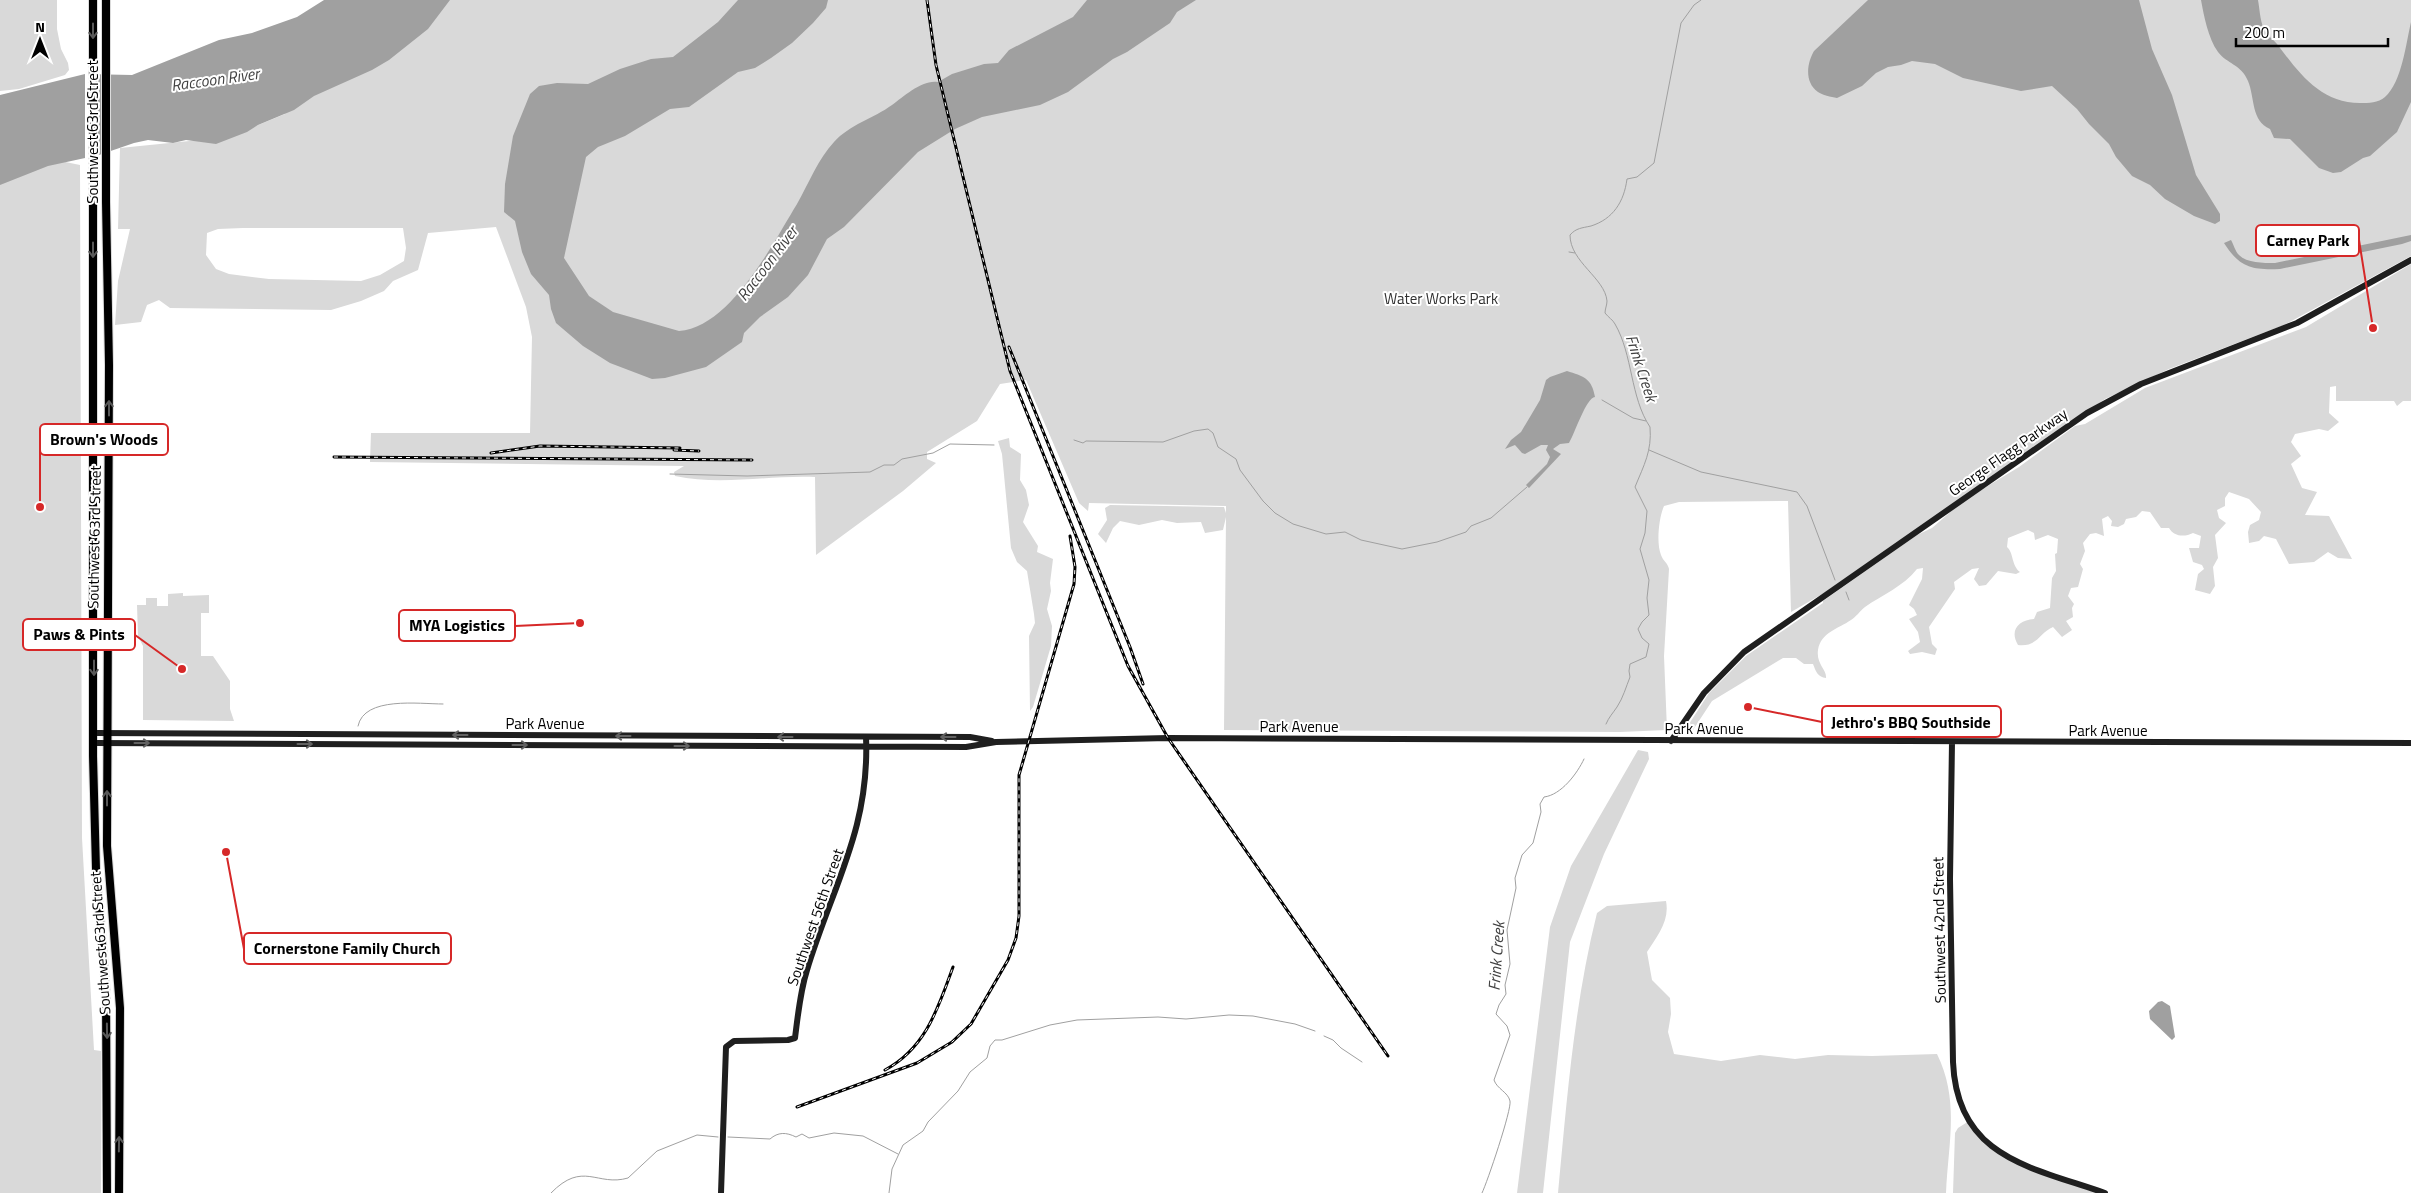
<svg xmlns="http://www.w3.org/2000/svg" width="2411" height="1193" viewBox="0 0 2411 1193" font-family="'Titillium Web',sans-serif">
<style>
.green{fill:#d9d9d9;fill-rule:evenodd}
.water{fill:#a0a0a0}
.pier{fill:#fff}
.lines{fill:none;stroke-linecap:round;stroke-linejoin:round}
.stream{stroke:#a0a0a0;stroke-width:1}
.primary-casing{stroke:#dbdbdb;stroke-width:10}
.secondary{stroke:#1f1f1f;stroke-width:6}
.primary{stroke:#000;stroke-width:8}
.rail-casing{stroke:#000;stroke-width:3}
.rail{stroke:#fff;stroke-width:1;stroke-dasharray:4;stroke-linecap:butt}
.oneway{stroke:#595959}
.oneway2{stroke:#626262}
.labels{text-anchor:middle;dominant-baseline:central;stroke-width:4;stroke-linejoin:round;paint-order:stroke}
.street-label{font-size:15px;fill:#000;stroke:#fff}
.park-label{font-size:15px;fill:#303030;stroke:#fff}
.water-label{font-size:16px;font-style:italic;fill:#414141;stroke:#fff}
.leader{fill:none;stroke:#d62828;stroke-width:2}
.callout-dot{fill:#d62828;stroke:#fff;stroke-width:2}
.callout{fill:#fff;stroke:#d62828;stroke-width:2}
.callout-label{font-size:16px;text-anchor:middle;font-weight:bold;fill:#000}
</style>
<rect width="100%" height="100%" fill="#fff"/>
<!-- green -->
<path class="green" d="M0 0H57V29L61 49 68 63 69 70 65 75 19 89 0 91Z
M434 0H2411V256L2284 325 2169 369 2105 399 1824 593 1791 612 1788 501 1679 502 1664 506C1659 517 1656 543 1661 555 1663 561 1668 563 1669 569L1664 656 1667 730 1620 732 1224 730 1226 517 1223 530 1205 533 1201 522 1177 523 1162 520 1139 525 1120 521 1113 528 1106 543 1098 534 1107 520 1105 508 1110 505 1220 507H1224L1226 513V506L1089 503 1088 511 1079 503 1026 380 1000 384 977 421 927 452V459L936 463 903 491 816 555 815 477C769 475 721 486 675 476L674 472 684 466 370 462 371 433H530L532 337 526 307 496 227 428 233 418 270 393 281 384 291 361 301 331 310 170 308 159 300 147 305 141 322 115 325 118 281 130 229H118L120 148 229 137 285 114 291 92ZM243 228H403L406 248 404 261 380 275 361 281 269 279 229 274 216 269 206 255 207 233 218 229Z
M41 157 80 165 82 838 94 1050 101 1051V1193H0V175Z
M2411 264V401H2403L2397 406 2394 401H2336V386L2330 387 2329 413 2339 422 2328 431 2319 429 2295 434 2291 442 2301 456 2291 464 2302 488 2317 492 2305 515 2329 516 2352 559 2338 558 2328 552 2314 562 2289 564 2276 539 2264 536 2259 541 2249 543 2248 532 2250 525 2259 520 2261 512 2249 499 2229 492 2225 498V506L2217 510 2219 518 2226 523 2215 535 2218 558 2213 567 2215 586 2210 594 2195 590 2198 574 2204 569 2202 565 2193 562 2189 548H2199L2201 536 2193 533C2185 537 2174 537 2169 528H2161L2150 512 2142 511 2136 517 2126 519 2124 524 2118 527 2111 526 2112 521 2108 516 2102 519 2104 536 2096 533 2090 534 2083 543 2085 551 2080 564 2083 569 2078 587 2071 588 2068 596 2074 604 2072 608 2073 617 2066 621 2072 630 2062 637 2053 627C2039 633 2038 647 2018 645 2009 630 2019 620 2034 619L2037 612 2050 608 2052 578 2056 571 2055 554 2057 553 2058 539 2048 535 2035 540 2034 533 2028 530 2008 538 2007 547C2014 553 2011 565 2020 572L2016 574 1998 571 1986 585 1979 586 1974 579 1979 568 1972 569 1954 582 1955 589 1929 627 1932 644 1937 649 1935 655 1922 652 1910 654 1908 651 1920 642 1918 632 1909 619 1917 615 1914 609 1909 605 1922 579 1923 568 1917 569C1904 586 1882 595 1865 607 1860 611 1856 617 1851 620 1838 629 1821 632 1818 650 1816 664 1827 670 1826 678 1818 677 1816 672 1813 664H1804L1796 658H1783L1712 701 1693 730 1689 724 1709 693 1746 656 1823 603V601L1917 535 1932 528 1963 501 2019 467 2075 426 2085 424 2145 388 2306 327Z
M1009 438 1010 447 1021 454 1020 480 1026 490 1029 505 1023 522 1038 546 1037 552 1053 559 1050 583 1051 591 1047 609 1052 626 1051 646 1033 707 1030 711 1029 636 1035 623 1034 614 1027 571 1017 562 1011 548 1002 454 998 441Z
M183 593V596L209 595V613H201V656H213L230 681V709L234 721 143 720V646L138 636 137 605H146V598H157V606H168V594Z
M1638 750 1648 752 1649 759 1604 854 1570 942 1543 1193H1517L1550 927 1571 866Z
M1666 901C1670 921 1657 936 1647 952L1652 980 1670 998 1671 1014 1668 1032 1674 1054 1721 1061 1760 1055 1795 1059 1828 1055 1872 1056 1937 1054C1960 1101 1948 1144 1946 1193H1558C1567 1099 1574 1005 1597 913L1607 906Z
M1969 1121 2003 1155 2105 1193H1953L1955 1133 1958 1128Z"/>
<!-- water -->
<path class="water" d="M324 0H450L428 29 389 60 372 70 314 96 294 110 258 125 247 132 216 144 186 140 173 143 148 140 134 143 99 155 48 166 0 185V95L85 74 132 75 219 40 252 33 297 17Z
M738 0H828L826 8 813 23 792 43 771 58 755 68 738 72 689 107 670 109 625 136 598 147 586 157 564 258 589 296 613 312 679 331C730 328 773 243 797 204 809 183 818 159 834 142 849 125 874 118 892 105 904 96 923 79 938 82L952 74 984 64 998 63 1009 50 1073 17 1087 0H1196L1177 12 1170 23 1127 52 1113 59 1068 92 1040 105 982 117 955 129 918 152 844 227 827 239 808 275 788 297 760 317 744 333 742 342 706 367 665 378 652 379 610 363 583 346 556 323 551 309 549 295 531 274 522 252 515 221 504 212 505 184 513 136 530 94 539 86 557 83 588 84 620 69 651 59 673 57 718 22Z
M1868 0H2139L2152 49 2172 95 2196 175 2220 214V221L2215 224 2194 216 2165 199 2150 185 2132 176 2116 157 2109 144 2089 124 2077 109 2052 86 2021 91 1963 78 1935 64 1912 61 1901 65 1888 67 1876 73 1862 86 1837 98C1831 97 1822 95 1818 92 1804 82 1807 63 1814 51Z
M2201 0H2258C2260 11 2260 24 2266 33 2269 37 2274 40 2277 44 2299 73 2320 103 2360 103 2369 103 2378 103 2385 97 2402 82 2406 43 2411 22V102L2397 132 2370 156 2363 158 2341 172 2333 173 2319 168 2290 139 2274 138 2270 129C2251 121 2255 98 2248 81 2241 64 2227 64 2218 52 2208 38 2204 16 2201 0Z
M2411 235V241L2402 244 2280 269C2252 270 2240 268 2224 243L2231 240C2234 245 2235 251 2239 255 2247 263 2263 263 2275 263Z
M1567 371C1583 376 1592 378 1595 397 1586 398 1575 433 1569 443L1560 444 1553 449 1561 454 1529 488 1526 485 1547 464 1550 457 1546 450 1548 445H1541L1525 454 1522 453 1515 445 1505 449 1511 440 1521 432 1540 400 1546 380 1550 377Z
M2162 1001 2170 1006 2175 1037 2172 1040 2150 1019 2149 1011 2158 1002Z"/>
<!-- pier -->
<path class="pier" d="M85 71 96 72V158L85 161Z"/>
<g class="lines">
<!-- stream -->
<path class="stream" d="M1569 252 1575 253
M1602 400 1633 418 1646 421
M1074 440 1083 443 1086 441 1163 442 1194 431 1208 429 1213 433 1218 447 1236 459 1240 470 1263 501 1275 513 1293 524 1326 534 1345 532 1361 540 1402 549 1437 542 1466 532 1471 526 1491 518 1527 487
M1649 450 1701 472 1797 492 1807 506 1835 580
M670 474 747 476 870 472 884 465H894L902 459 933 453 950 444 994 445
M1846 592 1849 600
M1606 724C1609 717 1613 713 1617 707 1623 698 1626 687 1630 677L1629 671 1630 664 1646 657 1649 644 1642 638 1638 629 1642 622 1649 615 1647 598 1649 580 1640 549 1645 533 1647 511 1635 487C1644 465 1652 451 1650 427 1630 397 1633 355 1615 324 1613 320 1608 317 1605 313 1605 309 1607 305 1607 301 1605 278 1570 262 1570 235 1576 228 1582 228 1591 226 1613 219 1624 202 1627 179L1637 177 1654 163 1681 23 1694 5 1701 0
M358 726C364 696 419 704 443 704
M1324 1036 1333 1040 1341 1048 1362 1062
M728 1137 770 1139C778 1132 786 1132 796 1137L802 1134 809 1138 834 1133 863 1136 898 1154
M551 1193C583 1160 597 1187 628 1178L657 1151 697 1135 718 1137
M889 1193 892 1169 903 1145 923 1131 928 1122 958 1091 970 1072 987 1058 990 1046 995 1040H1002L1050 1025 1077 1020 1158 1017 1186 1019 1229 1015 1253 1016 1295 1024 1315 1031
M1482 1193C1487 1183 1512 1109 1510 1101 1508 1092 1497 1089 1494 1080L1510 1035 1507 1026 1496 1014 1499 1005 1506 994 1505 985 1510 964 1507 930 1516 888 1515 878 1522 855 1533 843 1541 812 1540 804 1544 797C1561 795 1577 774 1584 759"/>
<!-- primary casing -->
<g class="primary-casing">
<path id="primary" d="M93 0V756L96 869 106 994 107 1193
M106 0V202L109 365 107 846 120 1008 119 1193"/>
</g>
<!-- secondary -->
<path class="secondary" d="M94 733 970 737 992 741
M1671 741 1704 693 1744 652 2087 413 2141 384 2297 323 2411 260
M1952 742 1950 879 1953 1062C1957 1158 2031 1167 2105 1193
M94 743 966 747 996 742 1168 738 2411 743
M721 1193 726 1047 734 1041 788 1040 795 1038C798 1015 800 992 807 970 832 887 870 829 866 737"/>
<!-- primary -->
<use href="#primary" class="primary"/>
<!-- rail casing -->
<g class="rail-casing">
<path id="rail" d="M927 0 936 65 1010 371 1128 666 1168 738 1388 1056
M1009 347 1130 647 1143 684
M674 450 699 451
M491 453 540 446 680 448
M334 457 752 460
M885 1070C926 1048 938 1008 953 967
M797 1107 917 1063 952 1042 971 1024 1008 960 1016 938 1019 916V775L1074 584 1075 567 1070 536"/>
</g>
<!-- rail -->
<use href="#rail" class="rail"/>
</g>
<!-- one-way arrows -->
<defs><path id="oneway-shaft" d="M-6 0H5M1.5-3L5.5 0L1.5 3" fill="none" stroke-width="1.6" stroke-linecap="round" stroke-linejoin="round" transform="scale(1.25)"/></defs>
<g class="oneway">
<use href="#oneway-shaft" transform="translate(93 31) rotate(90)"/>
<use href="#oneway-shaft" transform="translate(93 250) rotate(90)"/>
<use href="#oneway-shaft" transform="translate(109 408) rotate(-90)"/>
<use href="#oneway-shaft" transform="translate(94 668) rotate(90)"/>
<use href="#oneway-shaft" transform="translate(107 798) rotate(-90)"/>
<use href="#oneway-shaft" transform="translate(107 1031) rotate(89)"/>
<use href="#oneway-shaft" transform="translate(119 1144) rotate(-89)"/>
</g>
<g class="oneway2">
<use href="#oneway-shaft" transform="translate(460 735) rotate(-180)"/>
<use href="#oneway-shaft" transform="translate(623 736) rotate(-180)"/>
<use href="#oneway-shaft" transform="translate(785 737) rotate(-180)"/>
<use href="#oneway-shaft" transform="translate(948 737) rotate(180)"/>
<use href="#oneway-shaft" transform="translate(142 743)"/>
<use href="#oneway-shaft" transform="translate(305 744)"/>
<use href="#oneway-shaft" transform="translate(520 745)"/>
<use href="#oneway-shaft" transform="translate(682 746)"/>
</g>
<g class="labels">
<!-- street labels -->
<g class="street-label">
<text transform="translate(92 132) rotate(-90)">Southwest 63rd Street</text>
<text transform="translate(2008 452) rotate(-35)">George Flagg Parkway</text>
<text transform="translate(94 537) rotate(-89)">Southwest 63rd Street</text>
<text x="545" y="723">Park Avenue</text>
<text x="1299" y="726">Park Avenue</text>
<text x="1704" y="728">Park Avenue</text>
<text x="2108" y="730">Park Avenue</text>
<text transform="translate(815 917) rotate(-71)">Southwest 56th Street</text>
<text transform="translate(1939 930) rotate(-91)">Southwest 42nd Street</text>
<text transform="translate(100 943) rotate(-94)">Southwest 63rd Street</text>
</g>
<!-- park labels -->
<g class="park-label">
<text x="1441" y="298">Water Works Park</text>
</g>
<!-- water labels -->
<g class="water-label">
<text transform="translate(215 79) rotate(-8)">Raccoon River</text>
<text transform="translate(767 263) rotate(-53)">Raccoon River</text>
<text transform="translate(1642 368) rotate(72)">Frink Creek</text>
<text transform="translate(1496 956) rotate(-86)">Frink Creek</text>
</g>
</g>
<!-- callouts -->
<path class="leader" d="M2373 328L2359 240M40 507L40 440M580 623L515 626M182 669L135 635M1748 707L1822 722M226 852L244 949"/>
<g class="callout-dot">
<circle cx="2373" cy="328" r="5"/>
<circle cx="40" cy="507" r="5"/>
<circle cx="580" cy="623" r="5"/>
<circle cx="182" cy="669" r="5"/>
<circle cx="1748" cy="707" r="5"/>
<circle cx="226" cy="852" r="5"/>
</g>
<g class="callout">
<rect x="2256" y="225" width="103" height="31" rx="5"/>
<rect x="40" y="424" width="128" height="31" rx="5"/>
<rect x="399" y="610" width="116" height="31" rx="5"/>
<rect x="23" y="619" width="112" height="31" rx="5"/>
<rect x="1822" y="706" width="179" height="31" rx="5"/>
<rect x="244" y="933" width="207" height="31" rx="5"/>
</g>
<g class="callout-label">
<text x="2308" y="246">Carney Park</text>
<text x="104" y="445">Brown's Woods</text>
<text x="457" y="631">MYA Logistics</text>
<text x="79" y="640">Paws &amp; Pints</text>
<text x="1911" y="728">Jethro's BBQ Southside</text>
<text x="347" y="954">Cornerstone Family Church</text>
</g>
<!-- north arrow -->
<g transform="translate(40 40)" stroke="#ffffff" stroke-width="4" paint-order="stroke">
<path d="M0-4L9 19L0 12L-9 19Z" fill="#000000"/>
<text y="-8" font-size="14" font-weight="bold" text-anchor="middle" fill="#000000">N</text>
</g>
<!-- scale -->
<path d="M2236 38v8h152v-8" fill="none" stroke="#000000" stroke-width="2.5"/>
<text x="2244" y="38" font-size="15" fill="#000000" stroke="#ffffff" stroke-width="4" paint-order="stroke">200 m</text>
</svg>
